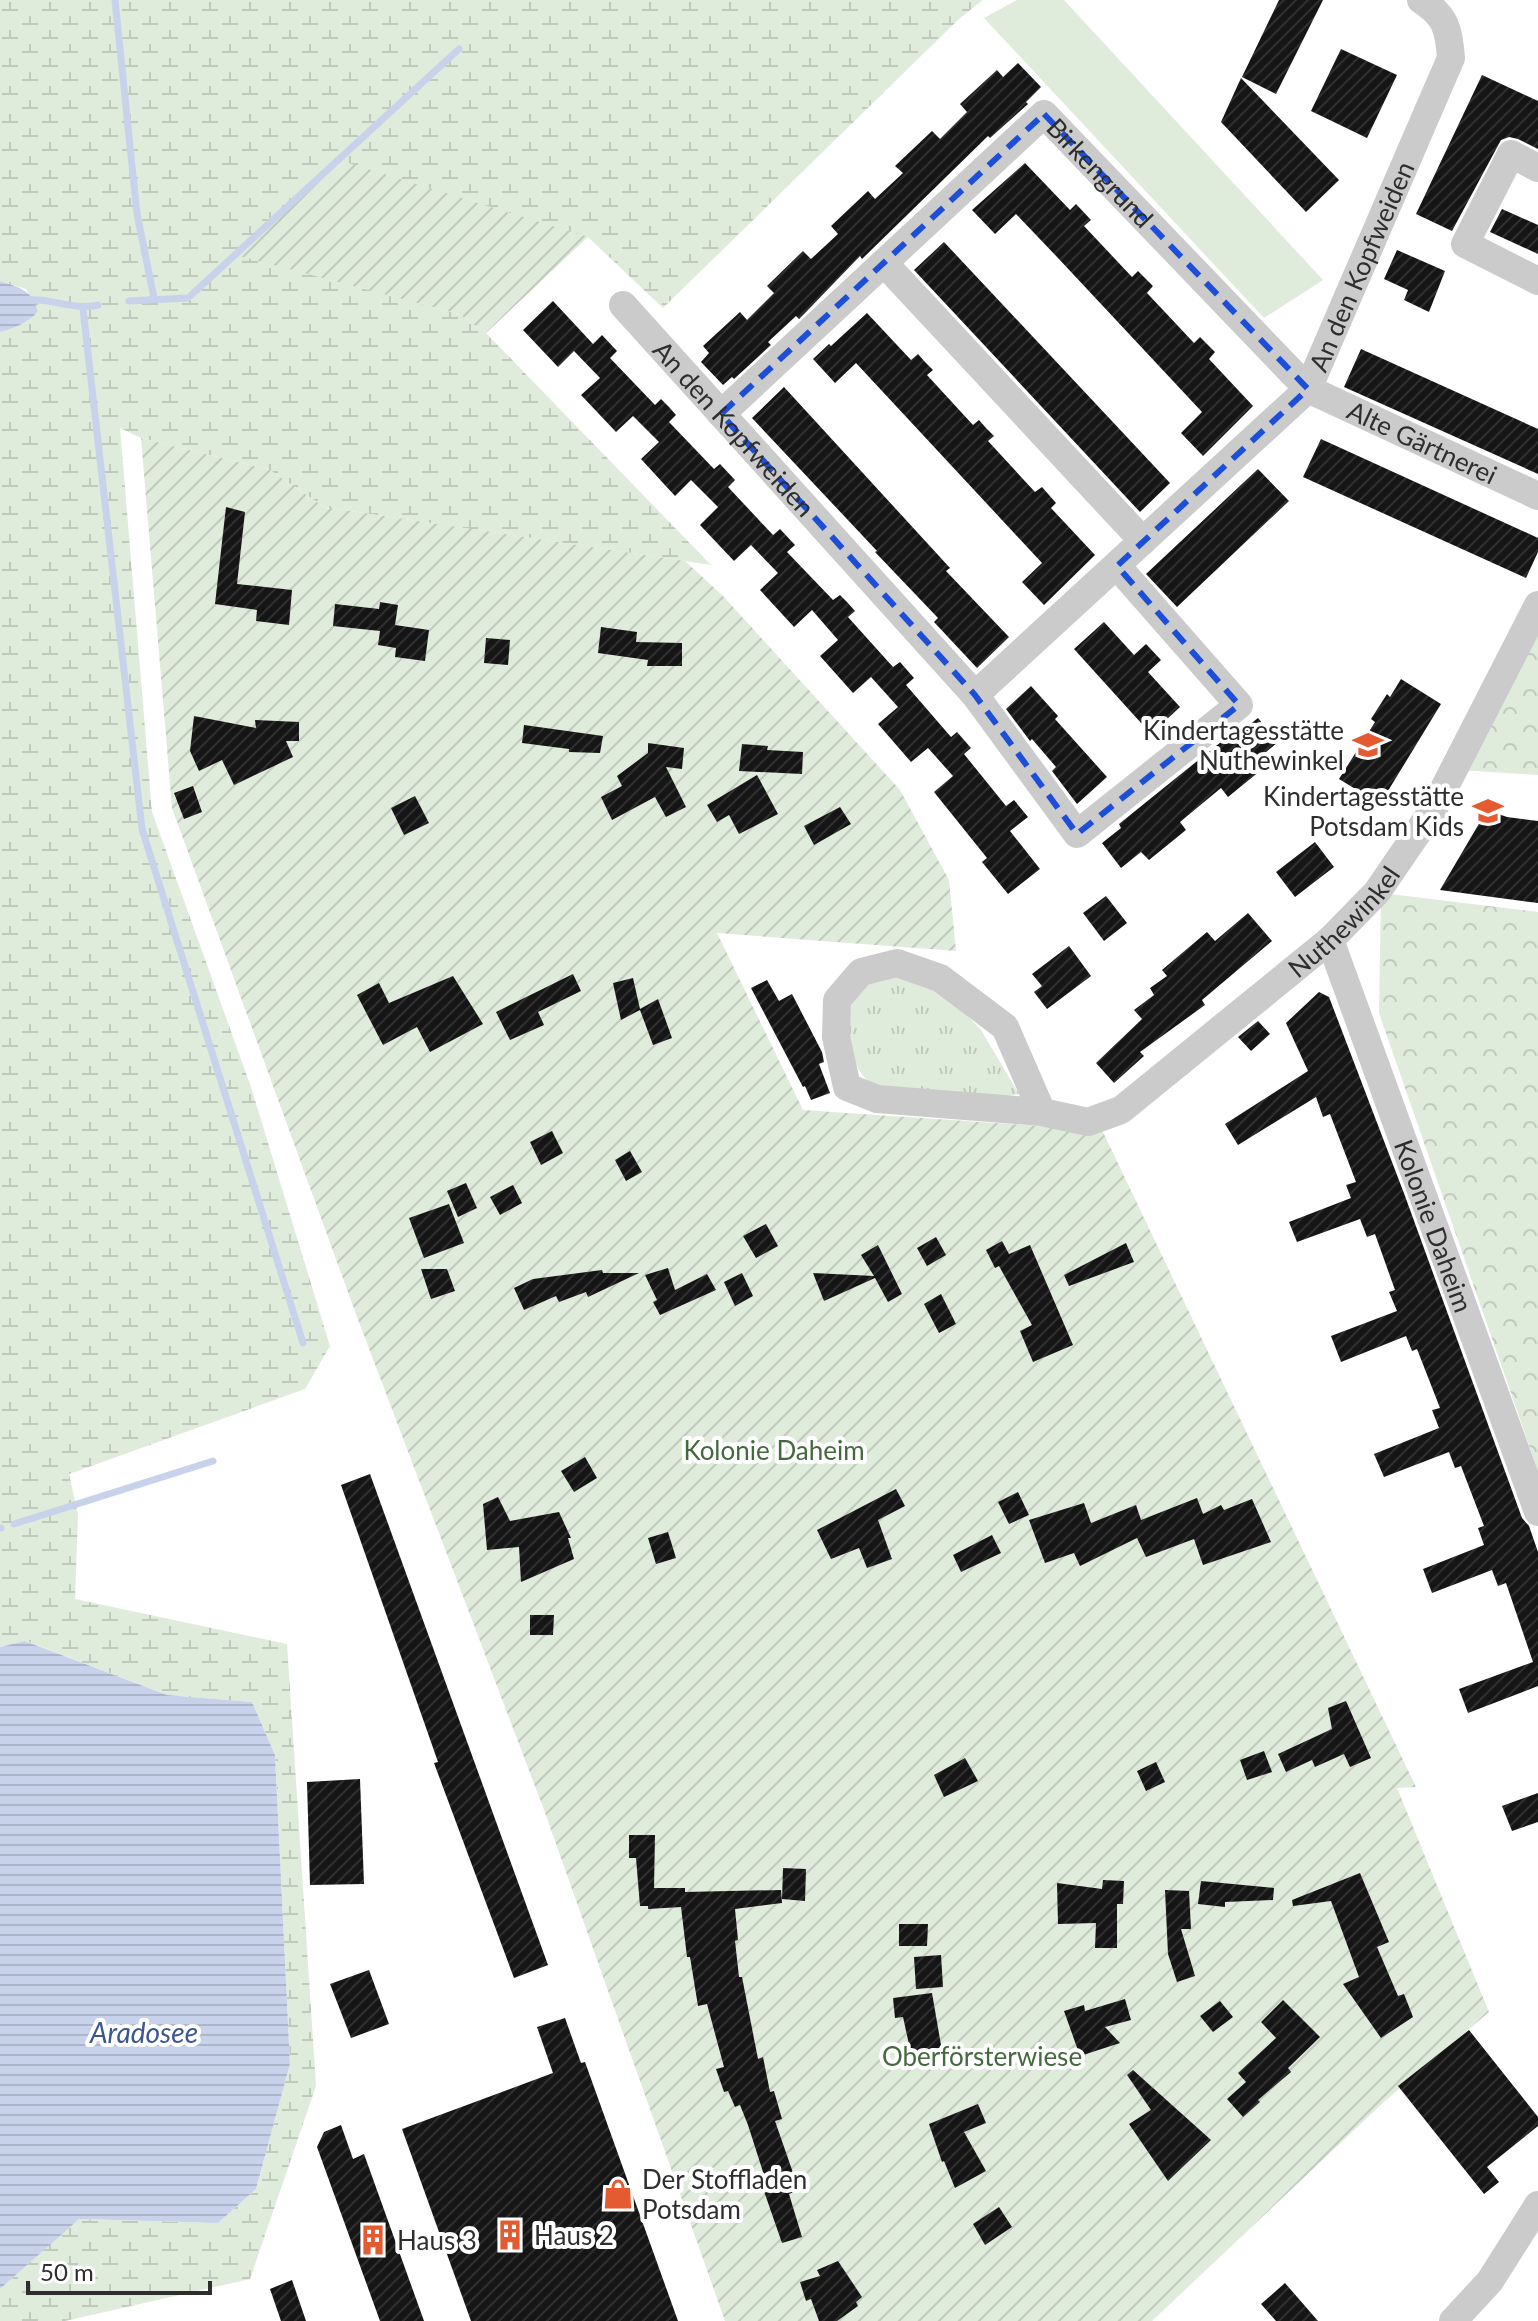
<svg xmlns="http://www.w3.org/2000/svg" width="1538" height="2321" viewBox="0 0 1538 2321" font-family="Lato,sans-serif">
<style>
.grass{fill:url(#grass-tufts)}
.forest{fill:url(#forest-crowns)}
.wetland{fill:url(#wetland-marsh)}
.park{fill:#dfebdb}
.garden{fill:url(#garden-furrows)}
.water{fill:url(#water-rules)}
.lines{fill:none;stroke-linecap:round;stroke-linejoin:round}
.stream{stroke:#c8d3eb;stroke-width:7}
.building{fill:url(#building-hatch)}
.street{stroke:#cbcbcb;stroke-width:28}
.marked{fill:none;stroke:#1d4ed8;stroke-width:6;stroke-dasharray:16 10;stroke-linejoin:round}
.labels{text-anchor:middle;dominant-baseline:central;stroke-width:8;stroke-linejoin:round;paint-order:stroke}
.street-label{font-size:26px;fill:#2e2e2e;stroke:#fff}
.poi-label{font-size:26px;fill:#2e2e2e;stroke:#fff;text-anchor:start}
.park-label{font-size:26px;fill:#43693c;stroke:#fff}
.water-label{font-size:28px;font-style:italic;fill:#3c568f;stroke:#fff}
</style>
<defs>
<pattern id="grass-tufts" width="24" height="20" patternUnits="userSpaceOnUse" patternTransform="scale(2)"><rect width="24" height="20" fill="#dfebdb"/><path d="M3 7l-1-3M5 7V3M7 7l1-3M15 17l-1-3M17 17v-4M19 17l1-3" fill="none" stroke="#c0cabc"/></pattern>
<pattern id="forest-crowns" width="20" height="18" patternUnits="userSpaceOnUse" patternTransform="scale(2)"><rect width="20" height="18" fill="#dfebdb"/><path d="M2 6a3 3 0 1 1 6 0M12 15a3 3 0 1 1 6 0" fill="none" stroke="#c0cabc"/></pattern>
<pattern id="wetland-marsh" width="20" height="14" patternUnits="userSpaceOnUse" patternTransform="scale(2)"><rect width="20" height="14" fill="#dfebdb"/><path d="M1 5h8M5 5V1M11 12h8M15 12V8" fill="none" stroke="#c0cabc"/></pattern>
<pattern id="garden-furrows" width="10" height="10" patternUnits="userSpaceOnUse" patternTransform="scale(2)"><rect width="10" height="10" fill="#dfebdb"/><path d="M-1 1l2-2M0 10L10 0M9 11l2-2" fill="none" stroke="#c0cabc"/></pattern>
<pattern id="water-rules" width="6" height="5" patternUnits="userSpaceOnUse" patternTransform="scale(2)"><rect width="6" height="5" fill="#c8d3eb"/><path d="M0 2.5h6" fill="none" stroke="#acb5ca"/></pattern>
<pattern id="building-hatch" width="6" height="6" patternUnits="userSpaceOnUse" patternTransform="scale(2)"><rect width="6" height="6" fill="#151515"/><path d="M-1 1l2-2M0 6l6-6M5 7l2-2" fill="none" stroke="#2f2f2f"/></pattern>
</defs>
<rect width="100%" height="100%" fill="#fff"/>
<!-- grass -->
<path class="grass" d="M897 975 943 990 981 1030 1019 1094C986 1099 884 1104 863 1076 849 1057 846 1033 845 1011L868 982Z"/>
<!-- forest -->
<path class="forest" d="M1538 608V775L1459 770Z
M1381 893 1538 912V1471L1379 1013Z"/>
<!-- wetland -->
<path class="wetland" d="M0 0H983L959 19 663 308 588 237 236 254 459 314 486 333 711 565 324 507 270 470 141 438 120 428 152 812 251 1087 330 1346 305 1389 69 1474 78 1515 75 1599 287 1644 316 2086 250 2279 65 2321H0V2289L78 2219 218 2223 256 2189 290 2064 275 1755 252 1702 167 1695 26 1641 0 1647V332C14 329 29 322 38 310L26 289 0 281Z"/>
<!-- park -->
<path class="park" d="M1017 0H1064L1323 280 1264 318 984 18Z"/>
<!-- garden -->
<path class="garden" d="M342 161 588 237 486 333 459 314 236 255Z
M141 438 270 470 324 507 685 561 723 596 900 790 949 880 956 951 717 933 803 1110 1102 1130 1416 1787 1397 1788 1489 2012 1385 2101 1152 2321H725L544 1810 357 1317 172 808Z"/>
<!-- water -->
<path class="water" d="M0 281C19 287 32 290 38 311 29 322 14 329 0 332Z
M25 1641 167 1695 252 1702 275 1755 290 2064 256 2189 218 2223 79 2219 0 2289V1647Z"/>
<g class="lines">
<!-- stream -->
<path class="stream" d="M115 0 137 214 154 298
M26 300C51 297 73 311 98 305
M129 301 188 298 459 49
M83 309 142 829 303 1343
M14 1524 213 1461
M0 1528H1"/>
</g>
<!-- building -->
<path class="building" d="M1279 0H1323L1276 94 1242 77Z
M1341 49 1397 75 1367 138 1311 111Z
M1018 63 1041 87 1026 102 1028 104 990 138 988 136 862 259 860 256 806 312 799 319 796 316 768 342 771 345 734 379 732 377 723 385 701 362 709 353 703 346 740 312 747 320 774 293 767 286 803 251 811 259 838 234 831 226 868 191 875 199 903 173 895 166 932 131 940 139 967 112 960 104 997 70 1003 77Z
M1482 75 1538 101V149L1518 139 1509 137 1501 140 1452 231 1416 214Z
M1241 78 1339 180 1306 212 1221 122Z
M1025 163 1070 210 1076 204 1091 220 1084 226 1132 277 1138 271 1153 286 1147 293 1194 343 1200 337 1215 352 1209 359 1253 406 1203 456 1181 433 1202 412 1058 258 1016 214 995 234 972 210Z
M1502 209 1538 225V254L1490 232Z
M944 242 1170 483 1140 512 914 270Z
M1397 250 1445 271 1429 312 1404 300 1408 290 1384 279Z
M553 301 593 344 602 335 617 351 610 358 655 405 661 399 669 407 676 415 669 422 714 469 720 464 735 480 728 487 773 535 780 529 795 545 787 552 833 600 840 595 847 602 855 611 848 617 893 667 900 662 914 678 906 685 951 737 957 732 971 748 964 754 1006 806 1014 800 1028 817 1010 831 1040 869 1008 894 982 862 987 858 934 792 953 776 928 748 911 762 878 724 898 707 871 677 853 693 820 656 838 640 812 610 794 627 760 590 778 573 751 545 734 561 700 525 718 507 691 480 675 496 641 459 659 442 633 416 616 432 581 395 600 378 574 351 558 367 523 330Z
M867 313 911 360 918 354 925 362 933 370 927 375 973 425 979 420 986 428 994 436 988 441 1035 492 1042 487 1056 503 1051 508 1095 555 1044 605 1022 582 1042 563 856 363 835 383 813 359 829 344 831 346Z
M1361 349 1538 429V474L1344 387Z
M784 387 950 568 946 571 1009 637 977 668 934 622 938 618 875 552 877 551 752 418Z
M1321 439 1538 538V552L1526 578 1303 477Z
M1258 469 1289 501 1177 607 1146 574Z
M226 507 245 512 237 584 292 590 289 625 256 621 257 610 215 604Z
M380 602 398 605 395 625 429 630 425 661 395 657 396 648 378 645 380 631 333 626 335 604 379 609Z
M1104 622 1134 655 1146 644 1161 660 1148 672 1180 707 1151 734 1074 649Z
M601 627 637 632 636 642 682 643V666H647L648 660 598 653Z
M486 638 510 640 508 665 484 663Z
M1401 679 1441 704 1380 804 1339 779 1375 722 1371 719 1387 694 1390 697Z
M1031 686 1058 716 1055 719 1107 777 1077 804 1052 771 1056 767 1032 739 1030 741 1006 709Z
M194 716 256 728 255 720 299 722V741H286L293 757 234 785 222 760 199 771 190 751Z
M1258 718 1278 742 1259 758 1266 766 1228 797 1221 788 1180 822 1186 830 1149 860 1141 852 1121 868 1102 843 1121 828 1119 824 1186 770 1236 730 1239 733Z
M524 725 603 736 600 753 569 752V749L522 743Z
M648 743 684 748 682 769 666 767 686 807 666 817 655 797 612 820 601 797 622 786 617 776 648 753Z
M742 744 768 746 767 750 803 752 802 774 739 771Z
M757 775 778 814 739 834 729 815 717 822 707 805Z
M193 786 202 812 184 819 174 793Z
M415 796 429 823 404 835 391 808Z
M840 807 851 824 814 845 804 826Z
M1487 810 1507 817 1538 821V903L1440 890Z
M1315 842 1334 867 1295 897 1276 872Z
M1106 896 1127 923 1104 941 1083 913Z
M1248 913 1272 941 1202 1000 1205 1005 1140 1052 1144 1056 1114 1083 1096 1063 1142 1019 1134 1010 1154 995 1150 988 1167 976 1162 970 1207 932 1215 941Z
M1069 946 1091 976 1047 1009 1034 992 1042 986 1032 974Z
M573 974 581 991 538 1012 544 1025 510 1040 496 1012Z
M453 976 483 1024 430 1052 417 1027 383 1045 357 995 379 983 389 1003Z
M633 978 640 1009 658 999 672 1038 653 1045 640 1010 621 1020 613 983Z
M767 980 779 1001 792 994 822 1052 824 1062 819 1064 830 1093 811 1100 805 1086 803 1087 751 988Z
M1319 992 1329 997 1405 1196 1522 1518 1529 1526 1538 1552V1686L1468 1713 1459 1689 1533 1662 1506 1583 1498 1586 1492 1570 1432 1593 1423 1569 1484 1545 1478 1528 1484 1526 1461 1466 1455 1468 1449 1452 1384 1477 1374 1454 1439 1428 1432 1410 1440 1408 1417 1349 1412 1351 1406 1336 1341 1362 1331 1336 1397 1311 1389 1292 1395 1290 1375 1234 1367 1237 1360 1219 1297 1242 1289 1222 1351 1198 1346 1185 1356 1182 1330 1114 1323 1117 1316 1097 1238 1145 1225 1124 1308 1071 1286 1023Z
M1258 1021 1270 1034 1251 1051 1238 1037Z
M552 1131 563 1153 541 1165 530 1142Z
M630 1151 642 1172 626 1181 615 1160Z
M466 1183 477 1208 458 1217 447 1191Z
M513 1185 522 1203 500 1215 490 1197Z
M449 1204 464 1243 424 1258 409 1218Z
M766 1224 778 1246 756 1258 743 1236Z
M936 1237 946 1255 927 1266 917 1248Z
M1002 1241 1009 1254 1030 1245 1073 1345 1033 1362 1020 1331 1032 1325 999 1266 995 1268 986 1250Z
M1126 1243 1134 1262 1069 1286 1064 1275Z
M878 1245 902 1294 888 1302 875 1278 824 1301 813 1273 874 1276 861 1255Z
M668 1268 675 1290 707 1274 716 1290 660 1315 653 1302 657 1300 645 1275Z
M421 1269H447L455 1291 431 1299Z
M602 1270 603 1273H639L588 1297 586 1292 559 1302 556 1296 524 1310 514 1288 533 1279Z
M742 1273 753 1296 735 1306 724 1282Z
M941 1294 956 1324 939 1333 924 1304Z
M585 1457 597 1478 574 1492 561 1471Z
M370 1474 548 1965 514 1978 434 1763 438 1762 341 1485Z
M896 1489 905 1506 878 1520 892 1559 867 1568 859 1548 831 1559 817 1530Z
M1018 1492 1029 1515 1009 1524 998 1502Z
M498 1497 510 1521 559 1512 571 1538H568L574 1559 521 1582 519 1547 487 1550 483 1504Z
M1197 1498 1203 1514 1221 1505 1224 1510 1252 1499 1271 1542 1203 1565 1194 1539 1146 1557 1137 1538 1080 1566 1074 1553 1045 1563 1029 1520 1084 1503 1091 1523 1136 1505 1141 1520Z
M668 1532 676 1558 656 1564 648 1538Z
M992 1535 1001 1553 961 1572 953 1555Z
M530 1615H554L553 1635H530Z
M1346 1701 1371 1758 1350 1767 1344 1754 1315 1767 1312 1760 1286 1772 1278 1754 1332 1729 1328 1708Z
M1264 1751 1272 1772 1247 1780 1240 1760Z
M965 1758 978 1781 944 1797 934 1775Z
M1156 1762 1165 1782 1146 1791 1137 1771Z
M360 1779 364 1884 310 1885 307 1782Z
M1538 1793V1822L1512 1831 1502 1806Z
M629 1835H655L654 1888H685V1892L781 1890 782 1903 735 1909 738 1940 735 1941 739 1977H742L758 2059 763 2057 770 2092 774 2091 782 2119 775 2121 799 2190 789 2194 802 2237 782 2243 759 2177 764 2175 748 2125 740 2105 735 2107 728 2091 724 2092 716 2069 724 2067 707 2004 698 2006 690 1957H687L681 1907 648 1909V1906H640L636 1858H629Z
M783 1868 806 1869 805 1901 782 1899Z
M1360 1873 1389 1942 1377 1947 1398 1996 1404 1994 1413 2017 1381 2038 1343 1984 1359 1977 1331 1901 1293 1906 1292 1900Z
M1103 1880 1124 1881 1123 1904H1117V1948H1095L1096 1923 1058 1924 1057 1883 1102 1889Z
M1201 1881 1274 1888 1273 1900 1225 1902V1907L1198 1904Z
M1165 1890 1189 1891 1191 1929H1181L1195 1976 1177 1982 1168 1954Z
M899 1924H928L927 1946H899Z
M941 1955 943 1987 916 1989 914 1957Z
M369 1970 389 2024 351 2038 330 1984Z
M932 1993 942 2051 912 2058 903 2017 895 2018 893 1998Z
M1125 1999 1131 2020 1105 2027 1120 2043 1080 2056 1064 2011 1084 2005 1085 2011Z
M1283 2000 1320 2037 1288 2068 1291 2072 1258 2100 1260 2102 1243 2117 1227 2099 1246 2082 1238 2073 1276 2038 1261 2022Z
M1220 2001 1233 2017 1213 2032 1200 2016Z
M565 2018 581 2063 585 2062 678 2321H471L402 2129 553 2073 537 2027Z
M1469 2030 1538 2117V2126L1487 2167 1499 2182 1484 2194 1398 2086Z
M1133 2070 1211 2140 1168 2181 1129 2124 1151 2110 1127 2075Z
M978 2104 986 2123 964 2132 986 2171 955 2188 944 2161 942 2162 929 2124Z
M341 2125 353 2159 364 2154 424 2321H380L317 2147 324 2132Z
M999 2207 1012 2227 985 2245 973 2224Z
M838 2261 862 2297 856 2302 858 2306 837 2321H819L811 2299 806 2301 800 2282 820 2276 817 2270Z
M292 2280 306 2321H281L270 2289Z
M1285 2283 1318 2321H1276L1261 2304Z"/>
<g class="lines">
<!-- street -->
<g class="street">
<path d="M1538 168 1511 154 1465 244 1538 281"/>
<path d="M884 263 1143 541"/>
<path id="s1" d="M623 305 975 695 1077 834 1239 705 1117 566"/>
<path id="s2" d="M721 414 1044 114 1308 389 1538 496"/>
<path id="s3" d="M975 695 1308 389 1451 58C1449 30 1446 16 1421 0"/>
<path id="s4" d="M1330 940 1538 1512"/>
<path id="s5" d="M1042 1112 877 1099 847 1087 836 1037 837 1000 861 972 897 963 940 978 1005 1027 1042 1112 1088 1122 1121 1110 1330 940 1377 892 1433 810 1538 605"/>
<path d="M1453 2321 1490 2281 1538 2205"/>
</g>
</g>
<!-- marked area -->
<path class="marked" d="M1044 114 1308 389 1117 566 1239 705 1077 834 975 695 721 414Z"/>
<!-- icons -->
<defs>
<g id="school-bare" transform="scale(2.4)"><path d="M0-5L7-2L0 1L-7-2ZM-4 1L0 2.5L4 1V4Q0 6-4 4Z" fill="#e45a31" stroke="#fff" stroke-width="2.5" paint-order="stroke"/></g>
<g id="shop-bare" transform="scale(2.4)"><path d="M-5-2.5h2.3a2.7 3.5 0 0 1 5.4 0H5L5.5 6h-11ZM-1.5-2.5h3a1.5 2.3 0 0 0-3 0Z" fill="#e45a31" stroke="#fff" stroke-width="2.5" paint-order="stroke"/></g>
<g id="building-bare" transform="scale(2.4)"><path d="M-4-6H4V6H1V3H-1V6H-4ZM-2.5-4.3h1.7v1.8h-1.7ZM.8-4.3h1.7v1.8H.8ZM-2.5-1h1.7V.8h-1.7ZM.8-1h1.7V.8H.8Z" fill="#e45a31" stroke="#fff" stroke-width="2.5" paint-order="stroke"/></g>
</defs>
<g fill-rule="evenodd">
<use href="#school-bare" x="1368" y="745"/>
<use href="#school-bare" x="1488" y="811"/>
<use href="#shop-bare" x="618" y="2194"/>
<use href="#building-bare" x="510" y="2235"/>
<use href="#building-bare" x="373" y="2240"/>
</g>
<g class="labels">
<!-- street labels -->
<g class="street-label">
<text stroke="none"><textPath href="#s2" startOffset="522">Birkengrund</textPath></text>
<text stroke="none"><textPath href="#s3" startOffset="586">An den Kopfweiden</textPath></text>
<text stroke="none"><textPath href="#s1" startOffset="166">An den Kopfweiden</textPath></text>
<text stroke="none"><textPath href="#s2" startOffset="948">Alte Gärtnerei</textPath></text>
<text stroke="none"><textPath href="#s5" startOffset="954">Nuthewinkel</textPath></text>
<text stroke="none"><textPath href="#s4" startOffset="304">Kolonie Daheim</textPath></text>
</g>
<!-- poi labels -->
<g class="poi-label">
<text x="1344" y="730" text-anchor="end">Kindertagesstätte<tspan x="1344" dy="30">Nuthewinkel</tspan></text>
<text x="1464" y="796" text-anchor="end">Kindertagesstätte<tspan x="1464" dy="30">Potsdam Kids</tspan></text>
<text x="642" y="2179">Der Stoffladen<tspan x="642" dy="30">Potsdam</tspan></text>
<text x="534" y="2235">Haus 2</text>
<text x="397" y="2240">Haus 3</text>
</g>
<!-- park labels -->
<g class="park-label">
<text x="774" y="1450">Kolonie Daheim</text>
<text x="982" y="2056">Oberförsterwiese</text>
</g>
<!-- water labels -->
<g class="water-label">
<text x="144" y="2032">Aradosee</text>
</g>
</g>
<!-- scale -->
<path d="M28 2281v12h182v-12" fill="none" stroke="#2e2e2e" stroke-width="4"/>
<text x="40" y="2281" font-size="24" fill="#2e2e2e" stroke="#ffffff" stroke-width="6" paint-order="stroke">50 m</text>
</svg>
